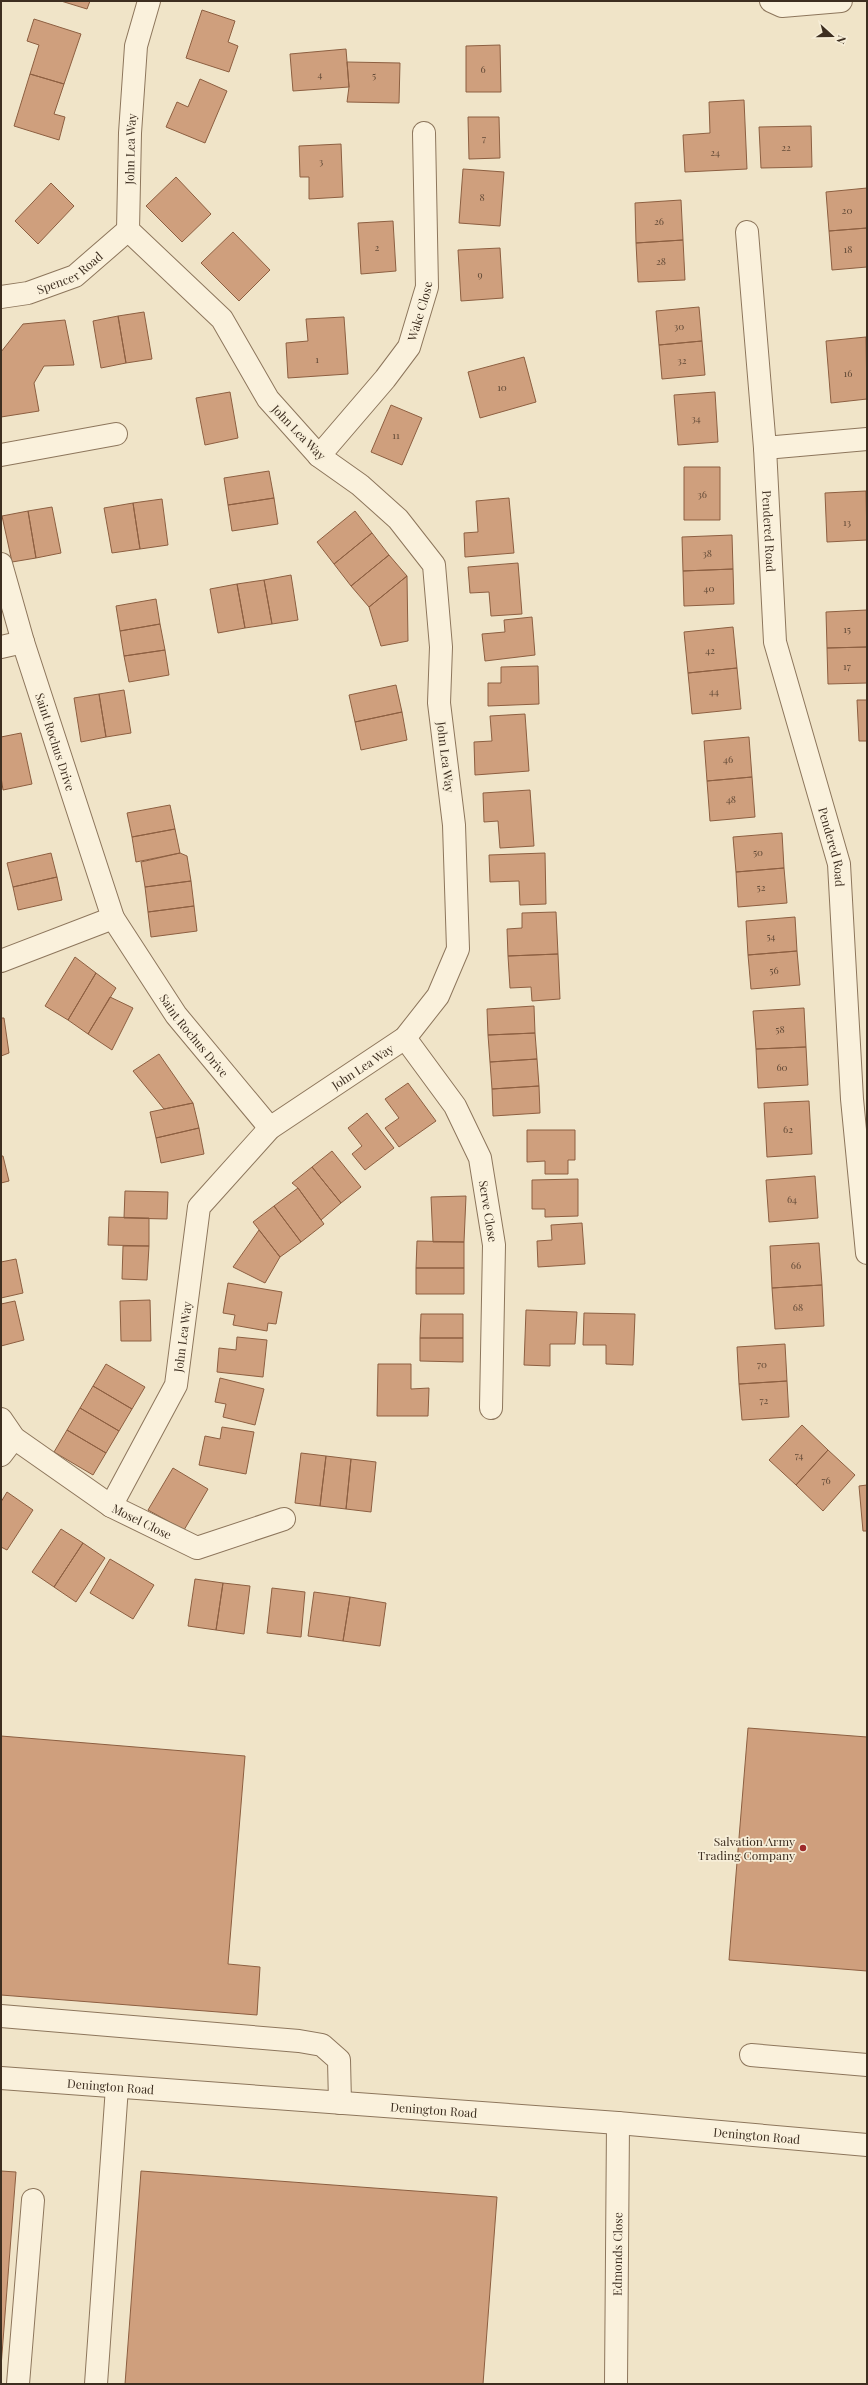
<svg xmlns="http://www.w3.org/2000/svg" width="868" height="2385" viewBox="0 0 868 2385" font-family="'Playfair Display',serif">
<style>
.building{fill:#cf9f7d;stroke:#8d5f41}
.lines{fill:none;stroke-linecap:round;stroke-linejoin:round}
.minor-casing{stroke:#8d765c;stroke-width:24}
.minor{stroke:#faf1dc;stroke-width:22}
.poi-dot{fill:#9e2a2b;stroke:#f7eed8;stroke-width:1.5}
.labels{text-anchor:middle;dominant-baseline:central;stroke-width:3.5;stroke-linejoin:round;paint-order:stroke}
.number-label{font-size:10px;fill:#624a37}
.street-label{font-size:12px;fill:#3d2e20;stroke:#f7eed8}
.poi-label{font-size:12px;fill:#3d2e20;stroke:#f7eed8;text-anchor:end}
</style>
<rect width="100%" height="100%" fill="#f0e4c8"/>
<!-- building -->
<path class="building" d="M61 1H90L87 9Z
M202 10 235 21 228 42 238 46 229 72 186 58Z
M34 19 81 34 64 84 30 74 39 45 27 41Z
M500 45 501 92H466V46Z
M346 49 349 87 293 91 290 54Z
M347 62 400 63 399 103 347 102 349 87Z
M30 74 64 84 54 114 65 117 59 140 14 126Z
M200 79 227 91 205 143 166 127 177 102 188 107Z
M744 100 747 169 685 172 683 135 710 133 709 102Z
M468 117H499L500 158 469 159Z
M811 126 812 167 761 168 759 127Z
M341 144 343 197 309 199V177H300L299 146Z
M463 169 504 172 500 226 459 223Z
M176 177 211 214 182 242 146 206Z
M51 183 74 206 38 244 15 221Z
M867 188V228L829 231 826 192Z
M681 200 683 240 636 243 635 203Z
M393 221 396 271 361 274 358 223Z
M867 228V267L832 270 829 231Z
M233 232 270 270 239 301 201 263Z
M683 240 685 280 638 282 636 243Z
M500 248 503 298 461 301 458 250Z
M699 307 702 341 659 345 656 311Z
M144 312 152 359 126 363 118 316Z
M118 316 126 363 101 368 93 321Z
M344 317 348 374 288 378 286 343 308 341 306 319Z
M65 320 74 365 44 366 34 383 39 411 1 417V352L23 324Z
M866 337 867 399 831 403 826 341Z
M702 341 705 375 662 379 659 345Z
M524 357 536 402 480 418 468 372Z
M230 392 238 438 205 445 196 398Z
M715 392 718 442 678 445 674 395Z
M391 405 422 418 402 465 371 452Z
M684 467H720V520H684Z
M269 471 274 498 228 505 224 478Z
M866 491 867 540 827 542 825 493Z
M274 498 278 524 232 531 228 505Z
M509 498 514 553 465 557 464 533 478 532 476 501Z
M162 499 168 545 140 549 133 503Z
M133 503 140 549 112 553 104 508Z
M52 507 61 553 36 558 28 511Z
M28 511 36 558 12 562 2 516Z
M355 511 372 533 334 564 317 542Z
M372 533 389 555 351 586 334 564Z
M732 535 733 569 683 571 682 537Z
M389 555 407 576 369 607 351 586Z
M518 563 522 614 491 616 489 592 470 593 468 567Z
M733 569 734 604 684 606 683 571Z
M291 575 298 620 272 624 264 580Z
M407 576 408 641 381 646 369 607Z
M264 580 272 624 245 628 237 584Z
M237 584 245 628 218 633 210 589Z
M156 599 160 624 120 631 116 606Z
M867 610V647L827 648 826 612Z
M532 617 535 655 485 661 482 634 505 632 504 620Z
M160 624 165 650 124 656 120 631Z
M733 627 737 668 688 673 684 632Z
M867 647V683L828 684 827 648Z
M165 650 169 675 129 682 124 656Z
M538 666 539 704 488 706V683H501V667Z
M737 668 741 709 692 714 688 673Z
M396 685 402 712 355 722 349 695Z
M124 690 131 733 106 737 99 694Z
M99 694 106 737 81 742 74 698Z
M857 700H867V741H859Z
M402 712 407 740 361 750 355 722Z
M525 714 529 771 475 775 474 742 492 741 490 716Z
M21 733 32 784 3 790 1 777V737Z
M749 737 752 777 707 781 704 741Z
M752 777 755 817 710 821 707 781Z
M530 790 534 846 500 848 498 821 484 822 483 793Z
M170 805 175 829 132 837 127 813Z
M175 829 180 853 136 862 132 837Z
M782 833 784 868 736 872 733 837Z
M51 853 57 877 13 887 7 863Z
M180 853 187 856 191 881 145 887 141 862Z
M545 853 546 904 520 905 519 881 490 882 489 855Z
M784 868 787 903 738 907 736 872Z
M57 877 62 900 18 910 13 887Z
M191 881 194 906 148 912 145 887Z
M194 906 197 931 151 937 148 912Z
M556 912 558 954 508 956 507 929 522 928V913Z
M795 917 797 951 748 955 746 921Z
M797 951 800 985 751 989 748 955Z
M558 954 560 999 532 1001 531 987 510 988 508 956Z
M75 957 96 973 68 1020 45 1006Z
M96 973 116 988 88 1034 68 1020Z
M110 997 133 1008 112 1050 88 1034Z
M534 1006 535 1033 488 1035 487 1009Z
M804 1008 806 1047 756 1049 753 1011Z
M1 1018H4L9 1053 1 1056Z
M535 1033 537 1059 490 1062 488 1035Z
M806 1047 808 1085 758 1088 756 1049Z
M159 1054 193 1103 164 1109 133 1071Z
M537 1059 539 1086 492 1089 490 1062Z
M408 1083 436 1121 399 1147 385 1128 399 1118 385 1099Z
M539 1086 540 1113 493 1116 492 1089Z
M809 1101 812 1154 767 1157 764 1103Z
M193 1103 199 1128 156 1138 150 1112Z
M367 1113 394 1148 365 1170 352 1154 362 1146 348 1128Z
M199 1128 204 1154 161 1163 156 1138Z
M527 1130H575V1160H568V1174H545V1161L527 1162Z
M332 1151 361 1187 341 1203 312 1167Z
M1 1156H3L9 1181 1 1183Z
M312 1167 341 1203 321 1220 298 1188 292 1183Z
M815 1176 818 1218 769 1222 766 1180Z
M578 1179V1216L545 1217V1209H532V1180Z
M298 1188 324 1224 301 1242 274 1206Z
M125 1191 168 1192 167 1219 124 1218Z
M466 1196 464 1242H433L431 1197Z
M274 1206 301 1242 280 1257 253 1222Z
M109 1217 149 1218V1246L108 1245Z
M582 1223 585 1264 538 1267 537 1241 552 1240 551 1225Z
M259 1230 280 1257 265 1283 233 1267Z
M417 1241 464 1242V1268H416Z
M819 1243 822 1285 772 1288 770 1246Z
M123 1246H149L147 1280 122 1279Z
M16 1259 23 1293 1 1298V1262Z
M416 1268H464V1294H416Z
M228 1283 282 1292 276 1324 268 1323 267 1331 233 1325 235 1315 223 1313Z
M822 1285 824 1326 775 1329 772 1288Z
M150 1300 151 1341H121L120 1301Z
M15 1301 24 1340 1 1346V1304Z
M526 1310 577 1312 575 1344H550V1366L524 1365Z
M584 1313 635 1314 633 1365 606 1364V1345H583Z
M421 1314H463V1338H420Z
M237 1337 267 1340 263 1377 217 1372 219 1348 236 1350Z
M420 1338H463V1362L420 1361Z
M785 1344 787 1381 739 1384 737 1347Z
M106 1364 145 1387 132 1409 93 1386Z
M378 1364H411V1389L429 1388 428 1416H377Z
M220 1378 264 1389 255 1425 223 1417 226 1404 215 1402Z
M787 1381 789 1417 742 1420 739 1384Z
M93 1386 132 1409 119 1431 80 1408Z
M80 1408 119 1431 106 1453 67 1430Z
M802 1425 828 1450 796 1485 769 1460Z
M222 1427 254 1432 246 1474 199 1465 205 1436 220 1439Z
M67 1430 106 1453 93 1475 54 1452Z
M828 1450 855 1475 823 1511 796 1485Z
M301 1453 326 1456 320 1506 295 1503Z
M326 1456 351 1459 346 1509 320 1506Z
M351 1459 376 1462 371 1512 346 1509Z
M173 1468 208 1489 184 1530 148 1510Z
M867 1485V1531H863L859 1486Z
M7 1492 33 1510 7 1550 1 1547V1502Z
M61 1529 83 1543 54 1587 32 1572Z
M83 1543 105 1558 76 1602 54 1587Z
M110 1559 154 1585 133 1619 90 1593Z
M195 1579 223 1583 216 1630 188 1626Z
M223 1583 250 1586 244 1634 216 1630Z
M272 1588 305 1592 301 1637 267 1633Z
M314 1592 350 1597 343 1641 308 1636Z
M350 1597 386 1603 380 1646 343 1641Z
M748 1728 867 1737V1971L729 1960Z
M1 1736 245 1756 228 1964 260 1967 257 2015 1 1995Z
M1 2171 16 2172 1 2367Z
M141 2171 497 2197 483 2384H125Z"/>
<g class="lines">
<!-- minor casing -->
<g class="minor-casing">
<g id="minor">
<path d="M771 1 782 6 841 1"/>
<path id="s1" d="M747 232 765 448 775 642 839 864 852 1099 867 1253"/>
<path id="s2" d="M1 297 28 293 75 276 128 230"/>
<path d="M765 448 867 439"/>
<path d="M1 455 116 434"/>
<path id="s3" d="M319 456 385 379 409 347 427 287 424 133"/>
<path id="s4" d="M1 564 23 642 113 918 1 961"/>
<path d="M1 647 23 642"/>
<path id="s5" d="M113 918 176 1015 270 1128"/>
<path id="s6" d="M405 1038 455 1106 480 1158 494 1245 491 1408"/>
<path id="s7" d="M1 1419 14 1438 111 1506 197 1548 284 1519"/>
<path d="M1 1455 14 1438"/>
<path id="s8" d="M111 1506 176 1385 199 1207 270 1128 405 1038 438 996 458 949 454 825 439 703 441 647 434 565 398 519 360 485 319 456 268 399 222 319 128 230 130 133 136 46 149 1"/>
<path d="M1 2016 299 2041 322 2045 339 2060 340 2103"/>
<path d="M751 2055 867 2065"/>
<path id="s9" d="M1 2078 618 2123 867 2145"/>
<path d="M18 2384 33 2200"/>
<path d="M96 2384 117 2087"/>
<path id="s10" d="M616 2384 618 2123"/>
</g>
</g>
<!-- minor -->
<use href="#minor" class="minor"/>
</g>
<!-- markers -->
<circle class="poi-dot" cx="803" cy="1848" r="4"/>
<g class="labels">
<!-- number labels -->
<g class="number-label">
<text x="483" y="69">6</text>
<text x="320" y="74">4</text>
<text x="374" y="75">5</text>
<text x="484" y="138">7</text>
<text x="786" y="147">22</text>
<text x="715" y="152">24</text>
<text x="321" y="161">3</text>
<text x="482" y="197">8</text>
<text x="847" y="210">20</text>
<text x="659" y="221">26</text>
<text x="377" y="247">2</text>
<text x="848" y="249">18</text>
<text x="661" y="261">28</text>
<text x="480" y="274">9</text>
<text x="679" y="326">30</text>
<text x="317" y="359">1</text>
<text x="682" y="360">32</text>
<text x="848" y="373">16</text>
<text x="502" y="387">10</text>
<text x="696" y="418">34</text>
<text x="396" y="435">11</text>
<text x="702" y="494">36</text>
<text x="847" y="522">13</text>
<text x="707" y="553">38</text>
<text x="709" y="588">40</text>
<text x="847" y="629">15</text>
<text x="710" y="650">42</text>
<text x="847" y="666">17</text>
<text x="714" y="691">44</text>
<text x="728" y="759">46</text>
<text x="731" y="799">48</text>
<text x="758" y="852">50</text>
<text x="761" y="887">52</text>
<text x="771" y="936">54</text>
<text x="774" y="970">56</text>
<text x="780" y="1029">58</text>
<text x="782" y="1067">60</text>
<text x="788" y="1129">62</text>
<text x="792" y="1199">64</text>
<text x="796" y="1265">66</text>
<text x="798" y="1307">68</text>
<text x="762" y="1364">70</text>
<text x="764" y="1400">72</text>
<text x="799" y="1455">74</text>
<text x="826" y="1480">76</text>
</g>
<!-- street labels -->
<g class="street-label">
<text stroke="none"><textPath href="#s8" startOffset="1614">John Lea Way</textPath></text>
<text stroke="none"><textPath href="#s2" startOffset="74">Spencer Road</textPath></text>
<text stroke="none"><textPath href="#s3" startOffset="179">Wake Close</textPath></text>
<text transform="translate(299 432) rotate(46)">John Lea Way</text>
<text stroke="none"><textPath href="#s1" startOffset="300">Pendered Road</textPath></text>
<text stroke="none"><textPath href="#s4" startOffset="186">Saint Rochus Drive</textPath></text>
<text transform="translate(446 757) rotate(83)">John Lea Way</text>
<text stroke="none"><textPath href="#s1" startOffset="624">Pendered Road</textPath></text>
<text stroke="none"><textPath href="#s5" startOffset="143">Saint Rochus Drive</textPath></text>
<text stroke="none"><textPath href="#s8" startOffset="534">John Lea Way</textPath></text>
<text stroke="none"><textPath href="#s6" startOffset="196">Serve Close</textPath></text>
<text stroke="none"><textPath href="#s8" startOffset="186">John Lea Way</textPath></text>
<text stroke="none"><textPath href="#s7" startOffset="176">Mosel Close</textPath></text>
<text stroke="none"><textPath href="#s9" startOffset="110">Denington Road</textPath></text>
<text stroke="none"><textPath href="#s9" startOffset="434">Denington Road</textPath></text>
<text stroke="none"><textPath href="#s9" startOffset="758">Denington Road</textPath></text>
<text stroke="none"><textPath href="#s10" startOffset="130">Edmonds Close</textPath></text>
</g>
<!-- poi labels -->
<g class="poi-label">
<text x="795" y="1841">Salvation Army<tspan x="795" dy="14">Trading Company</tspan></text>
</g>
</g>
<!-- border -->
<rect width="868" height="2385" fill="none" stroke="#3d2e20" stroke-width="4"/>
<!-- north arrow -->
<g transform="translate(832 36) rotate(111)" stroke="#f7eed8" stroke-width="3" paint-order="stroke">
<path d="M0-3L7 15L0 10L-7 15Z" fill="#3d2e20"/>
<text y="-6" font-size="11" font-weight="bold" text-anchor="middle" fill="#3d2e20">N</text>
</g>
</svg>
